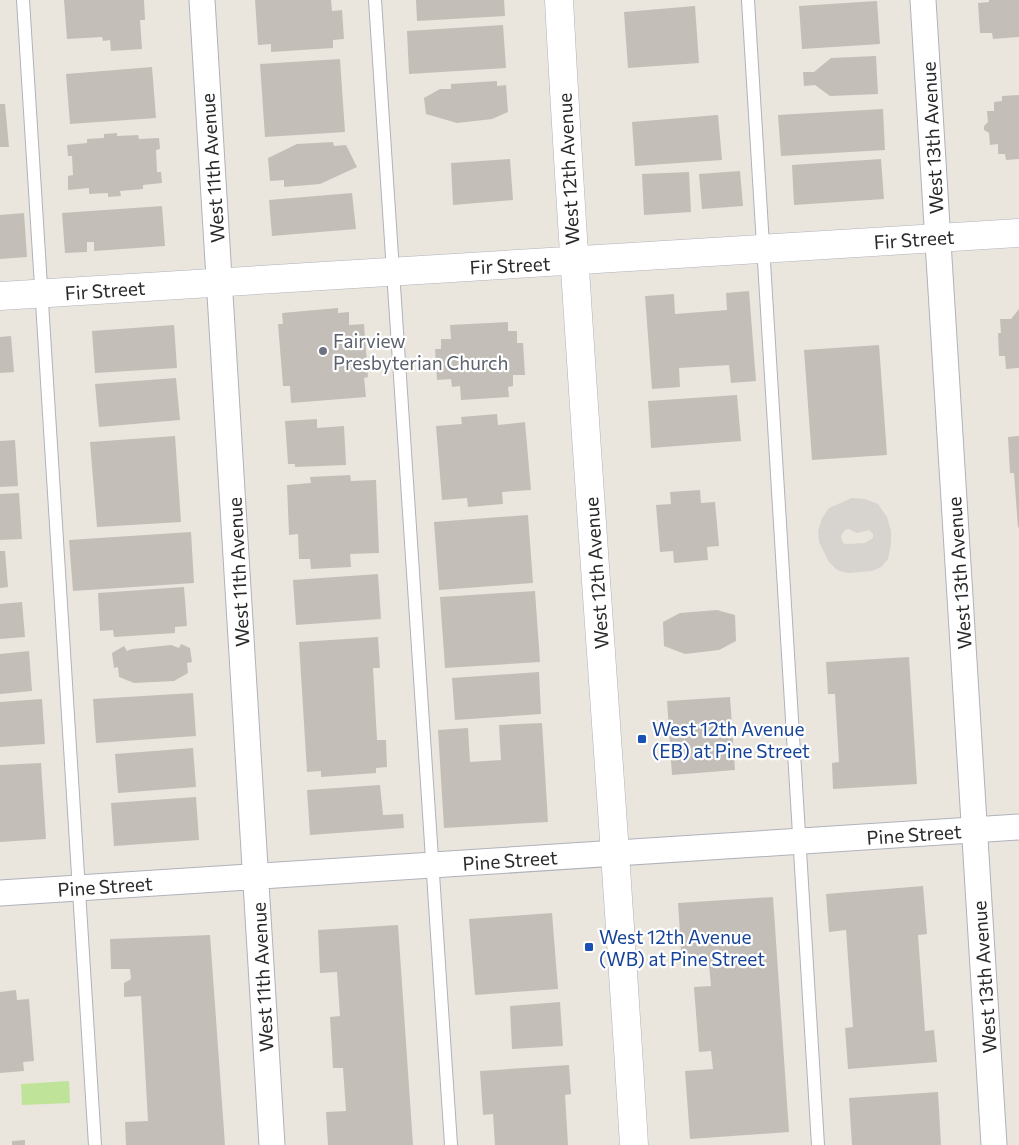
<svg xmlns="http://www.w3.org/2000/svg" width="1019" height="1145" viewBox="0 0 1019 1145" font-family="Commissioner,sans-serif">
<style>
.pitch{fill:#c0e39a}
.plaza{fill:#d7d4cf;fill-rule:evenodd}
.building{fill:#c3bfb8}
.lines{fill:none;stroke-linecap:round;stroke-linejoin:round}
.lane-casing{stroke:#b0b2bc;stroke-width:14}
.street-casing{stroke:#b0b2bc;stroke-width:27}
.secondary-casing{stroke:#b0b2bc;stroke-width:29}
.lane{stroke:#fff;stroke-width:12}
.street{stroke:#fff;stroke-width:25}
.secondary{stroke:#fff;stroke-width:28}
.worship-dot{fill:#6b7280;stroke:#fff;stroke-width:2}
.transit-dot{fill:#1a4fb4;stroke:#fff;stroke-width:2}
.labels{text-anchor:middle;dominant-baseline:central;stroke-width:4.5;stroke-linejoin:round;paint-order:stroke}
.street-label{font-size:19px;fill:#292929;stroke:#fff}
.worship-label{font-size:19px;fill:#5b616d;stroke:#fff;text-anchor:start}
.transit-label{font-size:19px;fill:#164399;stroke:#fff;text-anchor:start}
</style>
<rect width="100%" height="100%" fill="#eae5dd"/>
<!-- pitch -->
<path class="pitch" d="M69 1081 70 1103 22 1105 21 1084Z"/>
<!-- plaza -->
<path class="plaza" d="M852 498 865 499 878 504 887 517 891 531V544L888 559 881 567 872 571 848 573 837 570 829 562 819 542 818 531 822 518 829 508ZM849 529 857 533 869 530 873 534V538L865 543 846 544 843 543 841 536 845 530Z"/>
<!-- building -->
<path class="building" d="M64 0H144L145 20H140L142 49 111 51 110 40 103 41 102 37 67 39Z
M255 0H331L332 11 342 10 344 39 333 40V48L271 52V44L258 45Z
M416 0H504L505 16 417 21Z
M989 0H1019V37L993 39 992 33H980L978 3 989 2Z
M877 1 880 44 802 49 799 6Z
M695 6 699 63 628 68 624 12Z
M503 25 506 68 409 74 407 31Z
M876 56 878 94 830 96 815 85 804 86 803 72H814L831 58Z
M340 59 345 132 265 137 260 64Z
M152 67 156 118 70 124 66 74Z
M497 81V86L506 85 508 112 492 119 457 123 426 114 424 98 440 89H451V84Z
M1019 95V159L1006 160 1005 154H998V144L990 145 989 133 984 130V126L988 122 987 111H994V102L1002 101V96Z
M0 104H5L9 147H0Z
M883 109 885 150 781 156 778 115Z
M718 115 722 160 635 166 632 122Z
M117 133V136L138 135 139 139 159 138 160 149 156 150 157 172H161L162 183 143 185V189L120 191 121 196 108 197V193L89 194V188L68 190V176L73 175 72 156H68L67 145 87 143V139L104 138V134Z
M333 142 334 146 346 145 357 167 320 184 284 187V180L270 181 268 158 297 144Z
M510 159 513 200 453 205 451 163Z
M881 159 884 199 794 205 792 165Z
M740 171 743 206 702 209 699 174Z
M689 172 691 212 644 215 642 174Z
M352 193 356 229 272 236 269 200Z
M162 206 165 246 94 251V242H87V252L65 253 62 213Z
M24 213 27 257 0 259V215Z
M749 291 756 381 731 383 729 365 679 368 680 387 652 389 645 296 674 294 675 314 727 310 726 293Z
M338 308V313L349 312V325L364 324 368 377 364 378 366 397 291 403 290 386H283L278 324H283L282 313Z
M1019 309V368L1006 369 1005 356H999L998 333H1001L1000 319H1011Z
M508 322V331H517V343H523L525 375H513V386L508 387 509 397 461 400 460 386 452 387 451 379 437 380 435 349H441V339H451L450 325Z
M174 325 177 368 95 373 92 331Z
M11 336 14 372 0 373V337Z
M879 345 887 455 812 460 804 350Z
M176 378 180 420 99 427 95 384Z
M737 395 741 441 651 448 648 401Z
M497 414 498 425 525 422 531 490 502 492 503 504 468 507 467 498 442 500 436 426 462 424 461 417Z
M317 419V428L344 426 346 465 295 467V464H288L285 421Z
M175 436 181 522 97 527 90 442Z
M1019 436V527L1018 528 1014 473H1010L1008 437Z
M15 440 18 486 0 487V441Z
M350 475 351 481 376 480 379 553 350 554 351 567 311 569 310 559H299L298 534 289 535 287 485 311 483 310 477Z
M700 490 701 503 715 502 719 546 707 547 708 560 674 563 673 551 660 552 656 505 671 504 670 492Z
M19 493 22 539 0 540V494Z
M528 515 533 583 439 590 434 522Z
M191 532 194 583 73 591 69 540Z
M0 551H5L8 587 0 588Z
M378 574 381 619 296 625 293 580Z
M184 587 187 626 175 627V633L114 637 113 630 100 631 98 593Z
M535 591 540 662 445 668 440 597Z
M22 602 25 637 0 639V604Z
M717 610 735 615 736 641 719 650 685 654 664 646 663 622 680 613Z
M378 637 380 668H373L377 740H386L387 767 376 768V773L321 777V771L307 772 299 642Z
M181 644 190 648 192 662 187 663 188 673 174 681 134 683 119 677 118 667 114 668 112 653 124 646 127 651 132 649 171 645 179 648Z
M29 651 32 691 0 694V654Z
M909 657 917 784 833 789 832 763 839 762 835 694H828L826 662Z
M539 672 541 714 455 720 452 678Z
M193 693 196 736 96 743 93 699Z
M730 697 735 770 672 775 667 701Z
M42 699 45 744 0 747V702Z
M542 723 548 822 444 828 438 730 468 728 470 762 501 760 499 725Z
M193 748 196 787 118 793 115 754Z
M41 763 46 839 0 842V765Z
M380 785 383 815 403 814 404 828 310 835 307 790Z
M196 797 199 840 114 846 111 803Z
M923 886 927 934 918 935 925 1031 934 1030 937 1062 848 1069 845 1028 853 1027 846 930 829 932 826 894Z
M773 897 789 1132 690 1139 685 1071 713 1069 711 1051 699 1052 694 987 711 986 709 964 682 966 678 903Z
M552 913 558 989 475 995 469 919Z
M398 925 413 1145H328L326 1112 346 1111 343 1068H333L330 1017 340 1016 337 972 320 973 318 930Z
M210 935 225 1145H126L125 1122 148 1121 141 996 124 997V983L131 979 130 969H111L110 939Z
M16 990 17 1000 29 999 34 1061 23 1062 24 1071 0 1073V992Z
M560 1002 563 1046 512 1049 510 1006Z
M569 1065 571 1094 565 1095 568 1145H495L493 1114 483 1115 480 1071Z
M938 1092 941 1145H852L849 1098Z
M25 1140V1145H12V1141Z"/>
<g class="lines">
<!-- lane casing -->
<g class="lane-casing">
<path id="lane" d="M23 0 95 1145
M375 0 451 1145
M748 0 818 1145"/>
</g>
<!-- street casing -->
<g class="street-casing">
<path id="street" d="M202 0 272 1145
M923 0 994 1145
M0 893 1019 827"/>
</g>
<!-- secondary casing -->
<g class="secondary-casing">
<path id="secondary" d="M559 0C579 382 611 763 634 1145
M0 296 1019 233"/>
</g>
<!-- lane -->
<use href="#lane" class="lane"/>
<!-- street -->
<use href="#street" class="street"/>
<!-- secondary -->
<use href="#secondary" class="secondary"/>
</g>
<!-- markers -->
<circle class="worship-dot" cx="323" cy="351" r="5"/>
<g class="transit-dot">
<rect x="637" y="734" width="10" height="10" rx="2.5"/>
<rect x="584" y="942" width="10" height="10" rx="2.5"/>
</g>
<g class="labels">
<!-- street labels -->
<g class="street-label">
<text transform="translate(932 138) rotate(-93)">West 13th Avenue</text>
<text transform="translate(212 168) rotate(-94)">West 11th Avenue</text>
<text transform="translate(568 169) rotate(-93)">West 12th Avenue</text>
<text transform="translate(914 239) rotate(-4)">Fir Street</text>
<text transform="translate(510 265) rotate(-3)">Fir Street</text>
<text transform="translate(105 290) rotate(-4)">Fir Street</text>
<text transform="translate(238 572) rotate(-93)">West 11th Avenue</text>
<text transform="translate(596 573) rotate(-94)">West 12th Avenue</text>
<text transform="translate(959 573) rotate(-94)">West 13th Avenue</text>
<text transform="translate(914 834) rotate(-4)">Pine Street</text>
<text transform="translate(510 860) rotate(-4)">Pine Street</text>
<text transform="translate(105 886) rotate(-4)">Pine Street</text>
<text transform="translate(262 977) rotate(-93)">West 11th Avenue</text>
<text transform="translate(984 977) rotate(-94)">West 13th Avenue</text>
</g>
<!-- worship labels -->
<g class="worship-label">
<text x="333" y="340">Fairview<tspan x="333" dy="22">Presbyterian Church</tspan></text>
</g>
<!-- transit labels -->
<g class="transit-label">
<text x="652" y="728">West 12th Avenue<tspan x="652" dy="22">(EB) at Pine Street</tspan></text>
<text x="599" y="936">West 12th Avenue<tspan x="599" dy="22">(WB) at Pine Street</tspan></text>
</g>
</g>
</svg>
